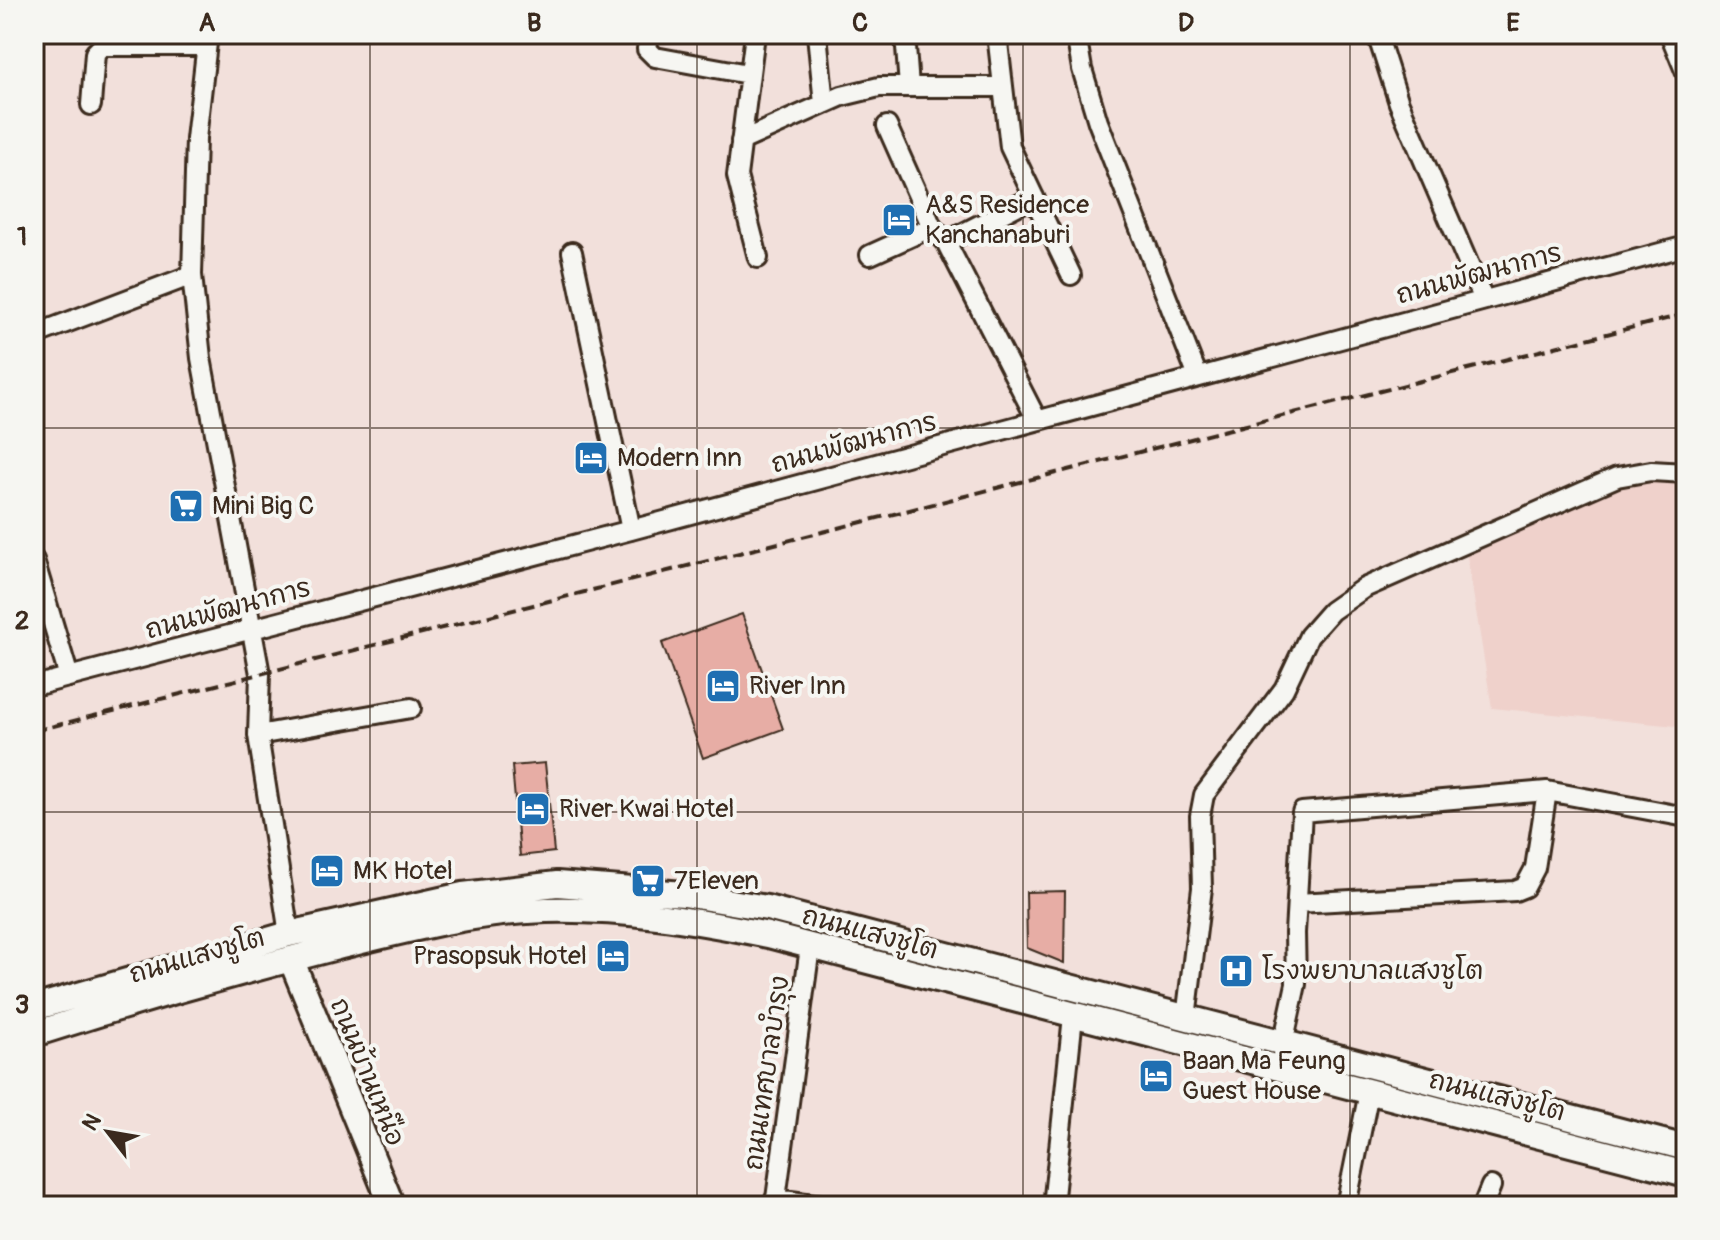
<svg xmlns="http://www.w3.org/2000/svg" width="1720" height="1240" viewBox="0 0 1720 1240" font-family="Pangolin,'Playpen Sans Thai',sans-serif">
<style>
.built{fill:#efd1cb}
.building{fill:#e7ada5;stroke:#3b2a1e;stroke-width:2}
.lines{fill:none;stroke-linecap:round;stroke-linejoin:round}
.minor-casing{stroke:#3b2a1e;stroke-width:24}
.secondary-casing{stroke:#3b2a1e;stroke-width:30}
.minor{stroke:#f6f6f2;stroke-width:18}
.secondary{stroke:#f6f6f2;stroke-width:24}
.rail{stroke:#3b2a1e;stroke-width:4;stroke-dasharray:12 6;stroke-linecap:butt}
.grid{fill:none;stroke:#3b2a1e;stroke-width:2;stroke-opacity:0.55}
.labels{text-anchor:middle;dominant-baseline:central;stroke-width:8;stroke-linejoin:round;paint-order:stroke}
.poi-label{font-size:26px;fill:#3b2a1e;stroke:#f6f6f2;text-anchor:start}
.street-label{font-size:26px;fill:#3b2a1e;stroke:#f6f6f2}
.neatline{fill:none;stroke:#3b2a1e;stroke-width:3}
.grid-label{font-size:26px;text-anchor:middle;font-weight:bold;fill:#3b2a1e}
</style>
<rect width="100%" height="100%" fill="#f2e0db"/>
<filter id="ink" filterUnits="userSpaceOnUse"><feTurbulence type="fractalNoise" baseFrequency=".0125" numOctaves="2"/><feDisplacementMap in="SourceGraphic" scale="16" xChannelSelector="R" yChannelSelector="G"/><feConvolveMatrix kernelMatrix="1 2 1 2 8 2 1 2 1" color-interpolation-filters="sRGB"/></filter>
<g filter="url(#ink)">
<!-- built -->
<path class="built" d="M1617 477H1686V727L1492 708 1465 544Z"/>
<!-- building -->
<path class="building" d="M742 614 783 729 703 758 662 643Z
M545 763 554 852 520 856 512 766Z
M1065 891 1064 963 1027 948 1026 892Z"/>
<g class="lines">
<!-- minor casing -->
<g class="minor-casing">
<path id="minor" d="M208 34 196 139 192 275 201 358 260 674 258 735 289 934
M649 34 647 49 655 57 748 74
M755 34 737 176 758 258
M817 34 824 104
M905 34 909 87
M997 34 1010 147 1071 275
M1076 34 1082 69 1098 122 1198 377
M1377 34 1399 103 1484 300
M1670 34 1686 73
M91 105 95 53 102 46H206
M887 126 932 227 946 242 1037 420
M741 141 842 96 879 87H1003
M946 242 1034 197
M572 252 631 530
M870 255 932 227
M34 335 192 275
M34 560 69 677
M34 686 631 530 1686 246
M258 735 411 708
M1297 903 1515 891 1525 887 1535 868 1547 791
M1186 1018 1202 888 1200 816 1204 795 1284 689 1309 636 1331 611 1364 588 1617 477 1651 471 1686 473
M1283 1044 1296 984 1295 933 1302 812 1547 791 1686 817
M775 1199 829 1206
M775 1206 810 947
M1053 1206 1073 1016
M1346 1206 1369 1092
M1483 1206 1491 1186"/>
</g>
<!-- secondary casing -->
<g class="secondary-casing">
<path id="secondary" d="M291 959 392 1206
M34 1008 289 934 463 895 557 884 684 894 767 908 1686 1148
M34 1034C134 1002 235 973 337 947 407 930 474 912 546 910 622 908 694 920 768 935L1686 1174"/>
</g>
<!-- minor -->
<use href="#minor" class="minor"/>
<!-- secondary -->
<use href="#secondary" class="secondary"/>
<!-- rail -->
<path class="rail" d="M34 731 1686 314"/>
</g>
</g>
<!-- grid -->
<path class="grid" d="M370 34V1206M697 34V1206M1023 34V1206M1350 34V1206M34 428H1686M34 812H1686"/>
<!-- icons -->
<defs>
<g id="hotel-square" transform="scale(1.8)"><rect x="-9" y="-9" width="18" height="18" rx="4" fill="#1f6fb2" stroke="#f6f6f2"/><path d="M-6-4.5h1.5V1H6V5H4.5V3h-9V5H-6ZM-4 0a1.8 1.8 0 1 1 3.6 0ZM.5 0V-2.5h3Q6-2.5 6 0Z" fill="#fff"/></g>
<g id="supermarket-square" transform="scale(1.8)"><rect x="-9" y="-9" width="18" height="18" rx="4" fill="#1f6fb2" stroke="#f6f6f2"/><path d="M-6-5.5h2.5l.6 2H6L4.5 2H-2.5L-4.4-4H-6ZM-1.5 3.2a1.3 1.3 0 1 0 .1 0ZM3 3.2a1.3 1.3 0 1 0 .1 0Z" fill="#fff"/></g>
<g id="hospital-square" transform="scale(1.8)"><rect x="-9" y="-9" width="18" height="18" rx="4" fill="#1f6fb2" stroke="#f6f6f2"/><path d="M-5-5h3v3.5h4V-5h3V5h-3V1.5h-4V5h-3Z" fill="#fff"/></g>
</defs>
<g fill-rule="evenodd">
<use href="#hotel-square" x="899" y="220"/>
<use href="#hotel-square" x="591" y="458"/>
<use href="#supermarket-square" x="186" y="506"/>
<use href="#hotel-square" x="723" y="686"/>
<use href="#hotel-square" x="533" y="809"/>
<use href="#hotel-square" x="327" y="871"/>
<use href="#supermarket-square" x="648" y="881"/>
<use href="#hotel-square" x="613" y="956"/>
<use href="#hospital-square" x="1236" y="971"/>
<use href="#hotel-square" x="1156" y="1076"/>
</g>
<g class="labels">
<!-- poi labels -->
<g class="poi-label">
<text x="925" y="205">A&amp;S Residence<tspan x="925" dy="30">Kanchanaburi</tspan></text>
<text x="617" y="458">Modern Inn</text>
<text x="212" y="506">Mini Big C</text>
<text x="749" y="686">River Inn</text>
<text x="559" y="809">River Kwai Hotel</text>
<text x="353" y="871">MK Hotel</text>
<text x="674" y="881">7Eleven</text>
<text x="587" y="956" text-anchor="end">Prasopsuk Hotel</text>
<text x="1262" y="971">โรงพยาบาลแสงชูโต</text>
<text x="1182" y="1061">Baan Ma Feung<tspan x="1182" dy="30">Guest House</tspan></text>
</g>
<!-- street labels -->
<g class="street-label">
<text transform="translate(1479 274) rotate(-15)">ถนนพัฒนาการ</text>
<text transform="translate(854 443) rotate(-15)">ถนนพัฒนาการ</text>
<text transform="translate(228 609) rotate(-15)">ถนนพัฒนาการ</text>
<text transform="translate(870 933) rotate(15)">ถนนแสงชูโต</text>
<text transform="translate(197 956) rotate(-16)">ถนนแสงชูโต</text>
<text transform="translate(367 1072) rotate(68)">ถนนบ้านเหนือ</text>
<text transform="translate(767 1073) rotate(-82)">ถนนเทศบาลบำรุง</text>
<text transform="translate(1497 1096) rotate(14)">ถนนแสงชูโต</text>
</g>
</g>
<!-- margin -->
<rect width="1720" height="1240" fill="none" stroke="#f6f6f2" stroke-width="88"/>
<!-- north arrow -->
<g transform="translate(108 1132) rotate(301)" stroke="#f6f6f2" stroke-width="6" paint-order="stroke">
<path d="M0-6L14 30L0 20L-14 30Z" fill="#3b2a1e"/>
<text y="-12" font-size="22" font-weight="bold" text-anchor="middle" fill="#3b2a1e">N</text>
</g>
<rect x="44" y="44" width="1632" height="1152" class="neatline"/>
<g class="grid-label">
<text x="207" y="31">A</text>
<text x="534" y="31">B</text>
<text x="860" y="31">C</text>
<text x="1186" y="31">D</text>
<text x="1513" y="31">E</text>
<text x="22" y="245">1</text>
<text x="22" y="629">2</text>
<text x="22" y="1013">3</text>
</g>
</svg>
